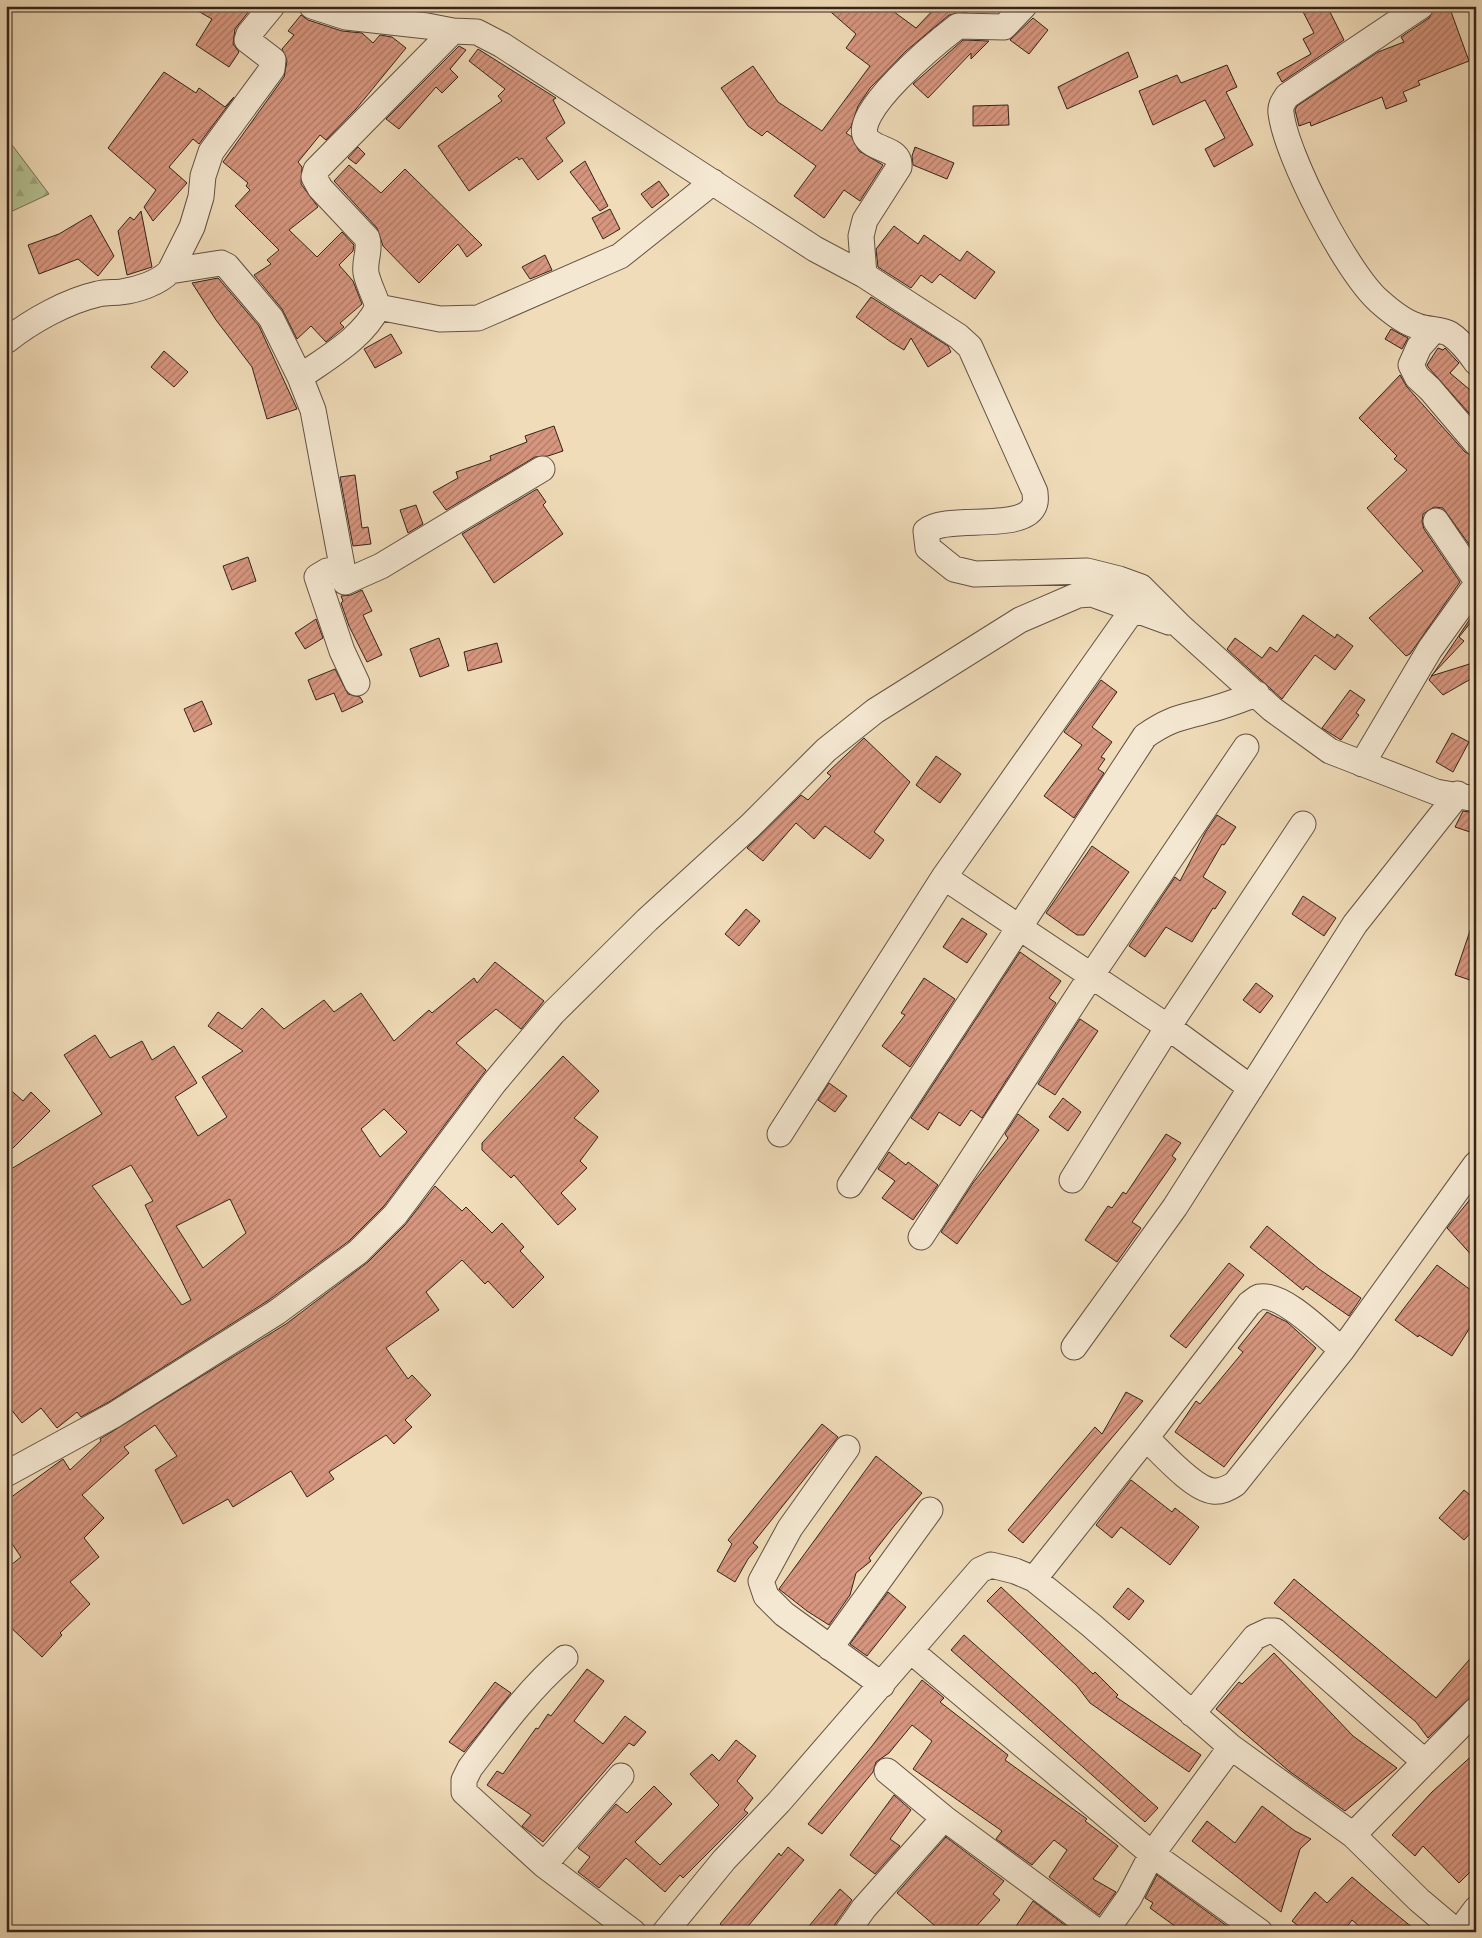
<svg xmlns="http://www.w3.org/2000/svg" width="1482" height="1938" viewBox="0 0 1482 1938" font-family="'IM FELL Double Pica',serif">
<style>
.forest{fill:url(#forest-firs);stroke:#747258}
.building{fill:url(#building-hatch);stroke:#34231c;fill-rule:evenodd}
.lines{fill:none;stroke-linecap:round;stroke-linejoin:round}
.street-casing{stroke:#635143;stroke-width:27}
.street{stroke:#f5e8d2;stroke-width:25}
</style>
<defs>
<pattern id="forest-firs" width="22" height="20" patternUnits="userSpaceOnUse" patternTransform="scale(1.25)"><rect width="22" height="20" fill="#b5c293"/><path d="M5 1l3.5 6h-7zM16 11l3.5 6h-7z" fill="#9ca67e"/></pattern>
<pattern id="building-hatch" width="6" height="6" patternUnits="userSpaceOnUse" patternTransform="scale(1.25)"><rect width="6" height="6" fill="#d7967f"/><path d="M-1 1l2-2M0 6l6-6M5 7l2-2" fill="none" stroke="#af7a67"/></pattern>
</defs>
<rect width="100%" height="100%" fill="#f0dcb9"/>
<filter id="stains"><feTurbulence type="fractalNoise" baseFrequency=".004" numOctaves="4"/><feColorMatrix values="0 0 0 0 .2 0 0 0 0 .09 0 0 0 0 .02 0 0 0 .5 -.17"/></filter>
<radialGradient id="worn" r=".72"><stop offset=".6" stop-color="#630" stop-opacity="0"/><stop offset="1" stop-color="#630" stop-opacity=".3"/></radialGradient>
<!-- forest -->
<path class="forest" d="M6 137 49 194 6 214Z"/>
<!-- building -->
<path class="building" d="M189 6H253L235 29 233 44 239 52 229 67 196 45 212 19Z
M824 6H886L916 28 937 6H962L968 12 949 15 906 51 870 88 858 106 851 127 846 133 852 137 859 151 883 165 860 201 844 190 824 218 794 196 816 166 767 131 762 136 748 126 721 88 753 66 778 102 822 131 870 66 846 48 856 34Z
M1300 6H1327L1344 40 1282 82 1277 73 1311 54 1303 39 1314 33Z
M1435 6H1449L1469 61 1418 81 1420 85 1403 92 1407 101 1386 109 1382 97 1311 126 1310 122 1299 126 1295 110 1297 106 1378 52 1404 42 1401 37 1429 18Z
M301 15 308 20 342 31 362 33 373 43 380 35 392 37 406 48 356 109 326 140 320 135 298 162 302 167 301 184 318 207 289 230 317 257 342 232 354 245 353 251 339 265 353 281 362 304 340 323 344 327 326 342 311 326 297 339 282 309 254 275 271 264 267 260 279 250 235 206 250 190 246 186 248 183 223 162 284 77 287 61 282 49 294 35 288 31Z
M1033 18 1048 30 1029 54 1010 40Z
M963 40 989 41 971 59V53L928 98 913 84Z
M459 46 466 50 450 69 458 77 442 93 436 87 399 129 386 119Z
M478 49 556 98 553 100 565 123 546 138 563 161 538 180 522 158 519 160 517 157 469 191 438 146 502 101 498 96 505 89 469 61Z
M1128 52 1138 77 1067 109 1058 87Z
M1227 65 1237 87 1226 92 1253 145 1214 167 1205 149 1225 138 1205 100 1153 125 1139 91 1177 75 1181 83Z
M164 72 196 93 199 88 225 107 234 97 199 144 193 139 169 167 187 183 153 221 144 207 156 190 108 148Z
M1008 105 1009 125 973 126V106Z
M358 147 365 154 356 164 348 158Z
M915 147 954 163 947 179 913 165 912 156Z
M585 161 608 206 600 211 570 172Z
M349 165 381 193 405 169 482 245 467 257 458 244 419 283 383 246 377 228 334 181Z
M659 181 669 195 652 208 641 194Z
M610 209 620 229 603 239 592 218Z
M141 211 152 267 127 275 118 231 130 217 134 220Z
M91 215 114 256 98 276 78 259 39 274 28 245 59 234Z
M894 226 918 244 924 235 960 261 967 251 995 272 975 299 940 274 932 283 921 275 911 288 878 267 876 249Z
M545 255 552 270 530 279 522 267Z
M218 278 259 326 297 409 267 419 252 367 216 320 192 283Z
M871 297 948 346 951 352 928 367 911 338 904 350 891 342 856 317Z
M1391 329 1408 338 1402 349 1385 339Z
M391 334 402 353 375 368 364 349Z
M1438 348 1443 350 1445 348 1456 360 1459 363 1450 373 1476 395V421L1429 368 1427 365Z
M164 351 188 372 174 387 151 367Z
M1400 375 1407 387 1465 452 1476 457V554L1443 508 1434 507 1423 514 1422 522 1424 529 1460 582 1410 654 1406 656 1369 618 1423 571 1367 508 1407 470 1394 459 1397 456 1359 418Z
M554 426 563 451 548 456 535 457 446 510 433 492 458 478 456 472 491 460 490 456 527 442 525 436Z
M355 475 362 528 368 527 371 544 353 546 340 477Z
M537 489 546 502 543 505 563 534 494 583 462 534Z
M416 505 423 524 408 533 400 510Z
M248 557 256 581 232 590 223 566Z
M362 590 372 611 363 615 382 655 367 662 349 626 341 603 343 601 341 596 351 595Z
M1476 610V616L1459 637 1464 641 1431 676 1476 662V676L1443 695 1429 680Z
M1303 615 1335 638 1337 634 1353 646 1335 670 1315 655 1282 699 1227 649 1235 638 1262 658 1270 647 1277 652Z
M316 619 323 638 305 649 295 633Z
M439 638 449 666 420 677 410 649Z
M497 643 502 662 468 671 464 652Z
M335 669 348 694 360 697 363 702 342 712 334 693 316 700 308 680Z
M1101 680 1117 692 1092 727 1112 742 1101 757 1105 759 1098 769 1104 773 1074 818 1044 796 1082 745 1064 732Z
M1350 690 1365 700 1356 713 1359 715 1341 740 1322 728Z
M202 701 212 724 194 732 184 709Z
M1452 733 1469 742 1453 772 1436 762Z
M864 738 910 782 874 832 884 840 870 859 825 826 814 839 796 823 763 861 747 848 801 795 808 800 831 776 827 773Z
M936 756 961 774 940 803 916 785Z
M1463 811 1476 813V834L1455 827Z
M1217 815 1236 827 1224 845 1222 844 1203 877 1226 892 1215 909 1213 908 1192 942 1166 927 1145 957 1129 946 1175 877 1180 881 1205 833Z
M1092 846 1129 872 1084 935H1077L1046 913Z
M1303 896 1336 918 1324 936 1292 914Z
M746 909 760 921 739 946 725 934Z
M962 918 987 934 967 963 943 947Z
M1473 922H1476V982L1455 975Z
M1020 952 1061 981 1049 998 1056 1003 982 1118 971 1110 960 1126 939 1112 928 1130 911 1118Z
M495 962 544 1001 521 1029 496 1009 456 1043 486 1070 384 1206 349 1241 269 1300 107 1403 81 1417 77 1412 57 1428 41 1408 22 1423 6 1403V1172L102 1114 64 1055 95 1035 110 1058 142 1041 152 1060 174 1046 197 1083 175 1097 198 1136 227 1117 202 1077 243 1051 208 1026 218 1012 242 1029 262 1008 284 1029 324 1000 334 1012 361 993 394 1041 429 1010 432 1013 474 978 477 983ZM384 1109 407 1132 380 1157 361 1129ZM131 1165 153 1201 145 1205 191 1300 182 1305 92 1186ZM230 1199 246 1233 203 1268 176 1226Z
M924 978 955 999 910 1067 882 1046 905 1015 901 1013Z
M1256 983 1273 996 1260 1013 1243 1000Z
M1080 1019 1098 1031 1055 1095 1038 1084Z
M563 1056 599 1091 574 1118 598 1137 580 1161 587 1168 561 1193 576 1209 558 1225 514 1175 511 1178 482 1150V1143Z
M829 1083 847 1096 835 1112 818 1100Z
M6 1086 23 1101 31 1092 50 1111 6 1155Z
M1063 1098 1081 1112 1068 1131 1049 1117Z
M1018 1114 1039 1130 957 1244 941 1232 973 1183 1008 1138 1005 1134Z
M1166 1134 1181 1143 1172 1156 1176 1159 1132 1222 1141 1228 1117 1262 1085 1240 1108 1206 1112 1208 1123 1192 1126 1194Z
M889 1152 906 1165 908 1162 938 1185 913 1220 882 1198 895 1181 878 1169Z
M435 1186 462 1211 466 1207 492 1233 502 1223 524 1247 520 1251 544 1277 513 1308 488 1281 485 1284 462 1260 426 1292 439 1310 386 1348 408 1379 412 1375 431 1395 405 1420 412 1427 394 1444 386 1435 329 1472 334 1479 307 1497 291 1471 233 1507 228 1499 183 1524 155 1470 177 1456 155 1425 124 1447 129 1453 82 1495 104 1518 84 1538 99 1557 70 1582 90 1604 60 1633 62 1635 42 1657 6 1623V1569L21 1557 6 1535V1501L63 1459 70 1470 101 1441 100 1439 286 1324 368 1262 405 1225Z
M1476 1192V1260L1447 1228Z
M1267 1226 1319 1269 1361 1298 1349 1316 1306 1286 1303 1290 1250 1247Z
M1229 1263 1244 1275 1186 1348 1170 1336Z
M1437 1265 1476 1294V1318L1452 1356 1419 1335 1418 1337 1395 1320Z
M1267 1312 1287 1322 1316 1348 1224 1467 1175 1432 1196 1401 1200 1404 1243 1352 1238 1348Z
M1126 1392 1143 1401 1023 1543 1008 1530 1095 1427 1102 1434Z
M822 1424 838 1437 753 1543 758 1547 748 1559 735 1582 717 1571 732 1544 728 1540Z
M876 1456 922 1493 894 1526 869 1558 871 1561 856 1573 850 1595 829 1625 807 1611 779 1589Z
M1131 1480 1172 1512 1175 1508 1199 1527 1170 1565 1121 1527 1112 1538 1096 1525Z
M1464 1490 1476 1500V1527L1464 1540 1439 1518Z
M1294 1579 1436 1698 1476 1652V1692L1428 1738 1416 1722 1274 1603Z
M1001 1587 1093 1674 1095 1672 1118 1695 1116 1697 1201 1755 1189 1772 1090 1703 1077 1686 987 1601Z
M1128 1588 1144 1601 1129 1620 1113 1607Z
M888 1592 906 1607 867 1656 850 1644Z
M964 1635 1158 1808 1145 1822 951 1650Z
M1274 1653 1353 1736 1397 1768 1345 1811 1289 1771 1216 1709 1239 1682 1242 1684Z
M587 1669 604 1681 574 1721 603 1744 625 1716 646 1732 634 1746 629 1743 543 1842 522 1826 531 1815 487 1785 497 1771 503 1774 536 1728 538 1729 548 1714 551 1716Z
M922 1680 944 1698 940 1702 1008 1755 1005 1760 1087 1819 1085 1821 1118 1846 1093 1879 1116 1892 1099 1915 1049 1877 1067 1850 1054 1840 1032 1865 996 1839 1002 1831 913 1769 932 1741 912 1725 889 1753 876 1762 873 1772 822 1834 808 1824 872 1746Z
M495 1682 511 1693 464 1752 449 1742Z
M736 1740 756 1756 737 1781 753 1798 744 1810 748 1813 683 1878 680 1875 665 1892 626 1858 599 1888 578 1872 590 1857 578 1848 616 1804 627 1813 654 1786 672 1804 635 1842 660 1865 719 1805 690 1774 712 1754 719 1761Z
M1476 1752V1866L1459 1883 1423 1846 1415 1856 1392 1835 1432 1792Z
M894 1795 911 1810 890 1839 900 1846 875 1874 850 1855Z
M1262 1806 1295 1831 1311 1839 1300 1849 1281 1912 1192 1841 1207 1821 1235 1843Z
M946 1837 1004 1881 993 1894 1000 1900 971 1932H942L897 1893Z
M788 1847 804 1860 743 1932H729L720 1924 779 1853 781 1856Z
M1157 1875 1235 1932H1183L1150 1908 1153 1903 1145 1898Z
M1352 1877 1381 1902 1418 1932H1366L1352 1920 1343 1932H1306L1292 1921 1315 1892 1327 1903Z
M840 1889 852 1900 835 1924 833 1932H804Z
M1033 1901 1074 1932H1012Z"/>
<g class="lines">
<!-- street casing -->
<g class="street-casing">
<path id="street" d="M272 6 249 34 247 40 273 60 272 69 211 152 203 176 201 197 192 227 170 271 221 263 227 266 271 318 300 377 313 410 345 582 381 566 542 469
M312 6 346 17 427 26 453 31 477 32 502 45 815 249 864 275 958 336 970 347 1035 492C1035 495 1036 500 1035 503 1027 534 947 513 926 531L928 548 954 569 975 574 1087 571 1119 579 1141 587 1181 627 1272 709 1330 751 1436 792 1476 799
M1421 6 1287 96C1283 102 1280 106 1281 113 1286 156 1347 273 1379 301 1389 310 1404 322 1417 326 1427 330 1442 329 1450 334 1461 341 1469 352 1476 362
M864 275 861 236 865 220 899 167C901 149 878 151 868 140 845 116 941 39 958 26L1004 27 1024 6
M378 307 440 319 478 318 620 256 713 182
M1433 331 1419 347 1411 365 1417 377 1430 389 1476 443
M6 341C31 321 67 301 98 294 106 292 114 293 121 292 137 290 159 283 170 271
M300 377C328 357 363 338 378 307 375 296 368 284 366 273 364 260 371 250 367 238L320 188 314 177 316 170 453 31
M1436 521 1476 580
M342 568 327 571 317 577 342 651 357 683
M1362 764 1430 649 1476 585
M944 877 1168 1027 1251 1088
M780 1134 944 877 1134 608
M1072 1180 1168 1027 1303 824
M850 1185 1145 736C1172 717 1182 718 1213 709 1227 705 1242 699 1257 694
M921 1237 1091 976 1246 747
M1074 1347 1175 1207 1355 924 1458 794
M1146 1438 1249 1304C1252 1302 1256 1298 1259 1297 1283 1292 1325 1336 1342 1350
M847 1448 790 1528 761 1581 766 1596 784 1614 882 1685
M6 1474 114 1415 277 1312 358 1252 395 1215 494 1083 553 1013 647 920 750 826 826 750 875 711 1020 620 1078 595 1092 594 1169 622
M1034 1579 1146 1438C1161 1452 1193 1489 1213 1491 1222 1492 1228 1488 1235 1484L1342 1350 1476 1164
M830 1648 930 1510
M911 1651 1152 1854 1260 1932
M565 1658C529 1689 499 1730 470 1768L464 1780V1792L544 1865 633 1932
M1192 1714 1255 1637 1268 1631H1275L1425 1762
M887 1771 944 1818 1098 1932
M1353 1835 1476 1710
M544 1865 621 1776
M665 1932 724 1860 779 1802 980 1570 991 1565 1015 1571 1034 1579 1091 1625 1231 1747 1353 1835 1419 1900 1457 1932
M847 1932 864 1908 944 1818
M1105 1932 1129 1898 1152 1854 1231 1747
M1465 1932 1467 1921 1476 1909"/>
</g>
<!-- street -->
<use href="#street" class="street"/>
</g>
<!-- margin -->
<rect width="1482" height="1938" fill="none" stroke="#f0dcb9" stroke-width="25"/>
<rect x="8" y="8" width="1467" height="1923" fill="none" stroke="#34231c" stroke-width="2.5"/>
<rect x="12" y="12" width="1457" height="1913" fill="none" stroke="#34231c"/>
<rect width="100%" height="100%" filter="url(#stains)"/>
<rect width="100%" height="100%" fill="url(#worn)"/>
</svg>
